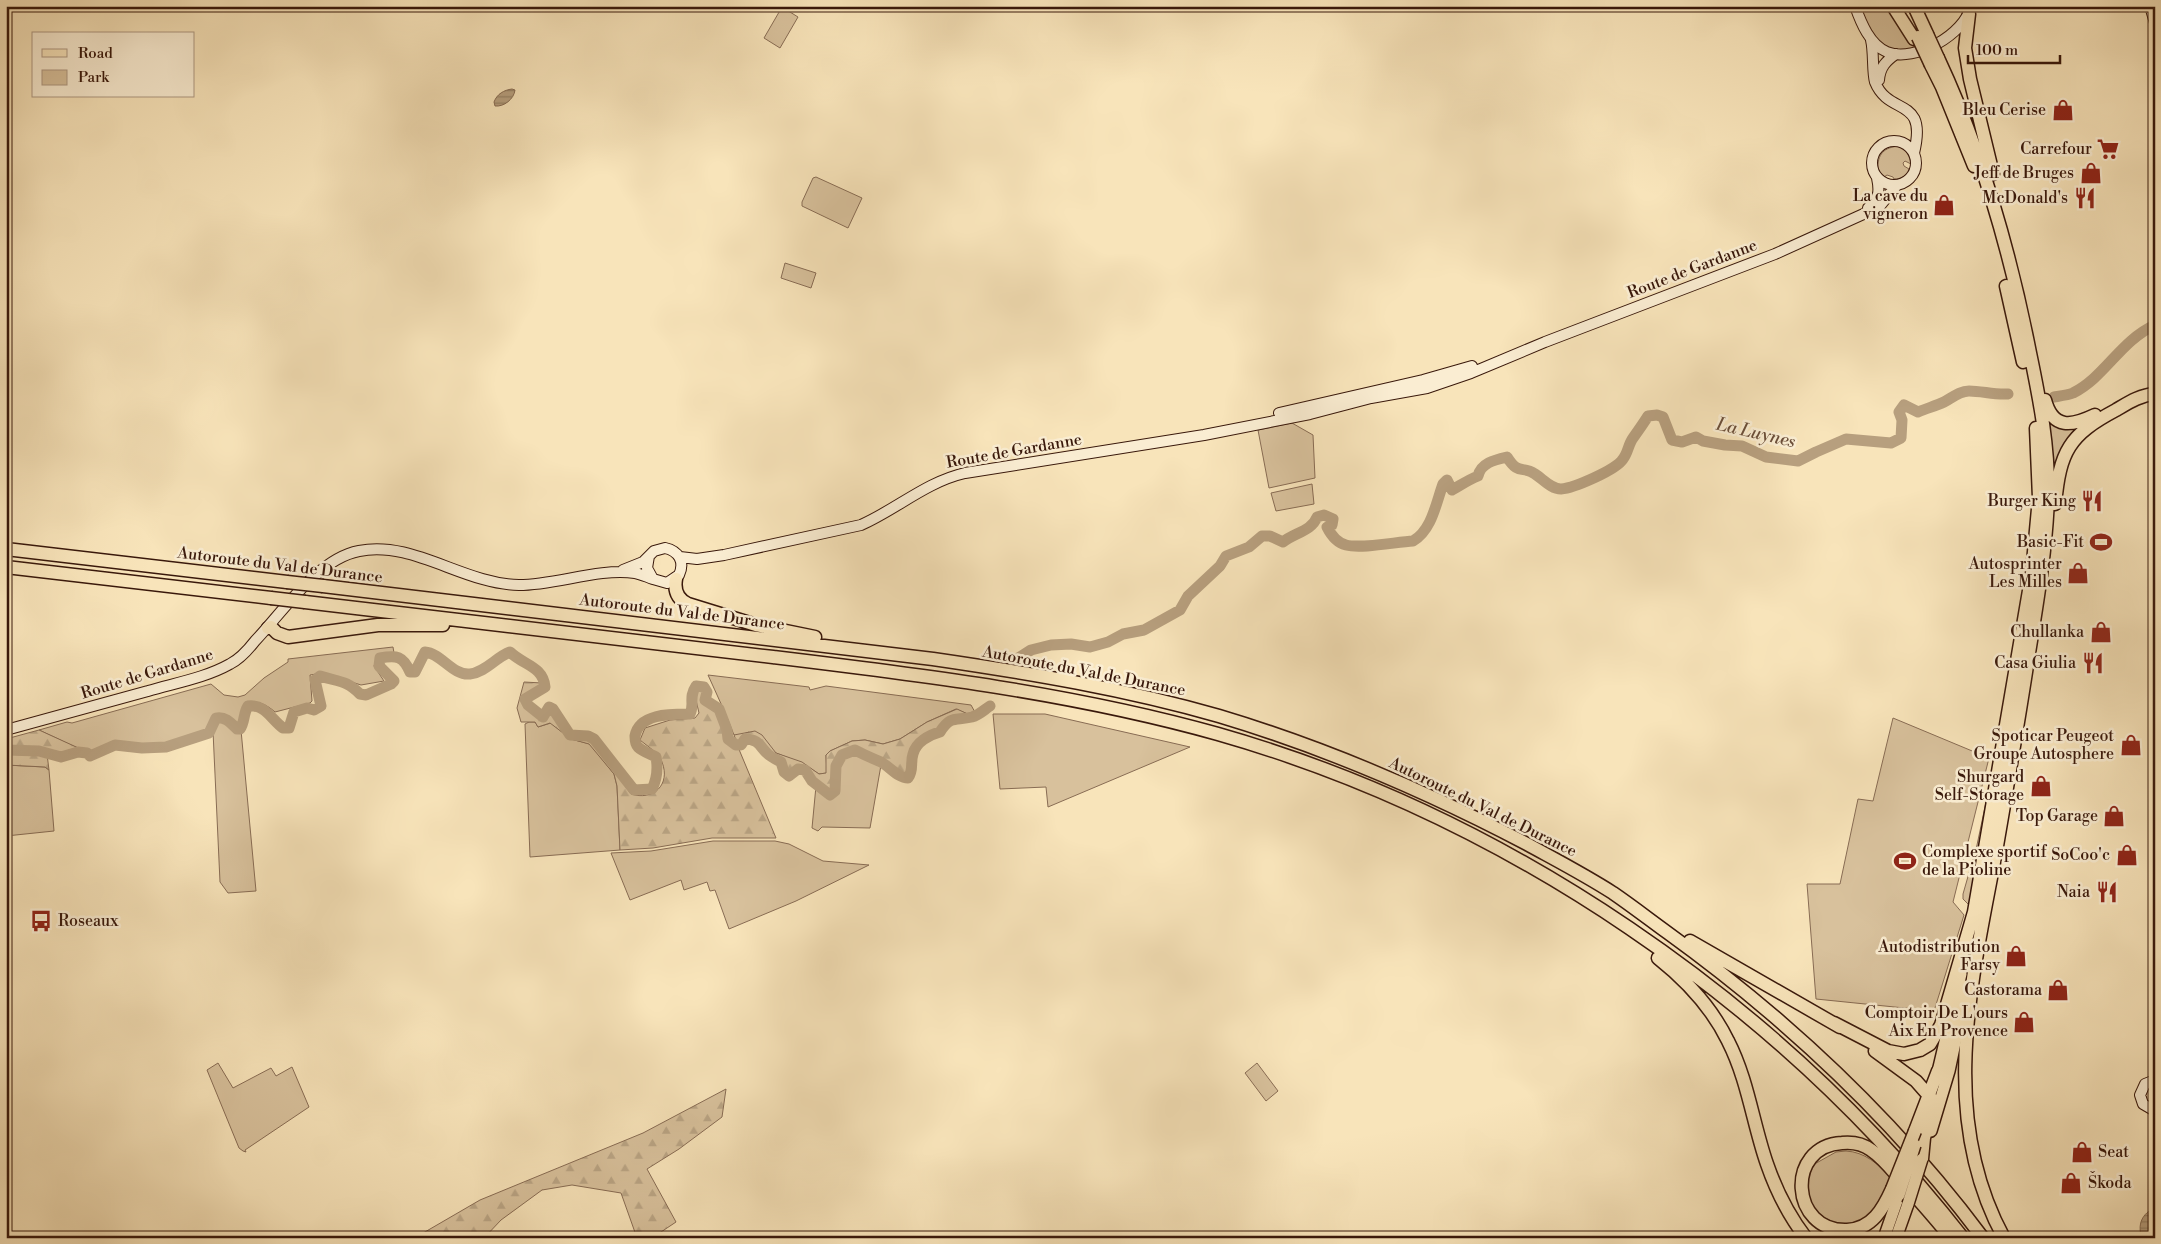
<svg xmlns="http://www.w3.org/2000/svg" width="2161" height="1244" viewBox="0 0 2161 1244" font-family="'Libre Bodoni',serif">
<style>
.green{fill:#d8c19c;stroke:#886c54}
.forest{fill:url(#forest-firs);stroke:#886c54}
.water{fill:url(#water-rules);stroke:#856950}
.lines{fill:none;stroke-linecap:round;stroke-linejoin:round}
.river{stroke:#b79f7e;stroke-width:11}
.secondary-casing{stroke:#39180b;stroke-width:12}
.primary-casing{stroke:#39180b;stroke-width:14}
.highway-casing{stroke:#39180b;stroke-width:15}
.secondary{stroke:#faedd2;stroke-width:10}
.primary{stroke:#f8e4ba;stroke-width:11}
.highway{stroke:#f8e4ba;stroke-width:12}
.primary-bridge-casing{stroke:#39180b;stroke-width:14;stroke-linecap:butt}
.highway-bridge-casing{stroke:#39180b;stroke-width:15;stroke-linecap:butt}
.primary-bridge{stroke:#f8e4ba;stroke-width:11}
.highway-bridge{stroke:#f8e4ba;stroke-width:12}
.labels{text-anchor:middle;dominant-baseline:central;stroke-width:5;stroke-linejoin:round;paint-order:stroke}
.poi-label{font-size:16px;fill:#39180b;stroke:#faedd2;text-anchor:end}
.street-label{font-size:16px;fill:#39180b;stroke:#faedd2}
.water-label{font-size:18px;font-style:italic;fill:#6b4e39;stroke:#faedd2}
</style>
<defs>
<pattern id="forest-firs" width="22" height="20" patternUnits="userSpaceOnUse" patternTransform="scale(1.25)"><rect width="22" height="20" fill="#d8c19c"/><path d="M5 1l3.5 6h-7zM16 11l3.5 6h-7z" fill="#baa585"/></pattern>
<pattern id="water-rules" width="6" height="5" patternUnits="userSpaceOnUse" patternTransform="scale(1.25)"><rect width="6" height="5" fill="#b79f7e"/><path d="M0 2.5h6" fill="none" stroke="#968165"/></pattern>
</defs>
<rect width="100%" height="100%" fill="#f8e4ba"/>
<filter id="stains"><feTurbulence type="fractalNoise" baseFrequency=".004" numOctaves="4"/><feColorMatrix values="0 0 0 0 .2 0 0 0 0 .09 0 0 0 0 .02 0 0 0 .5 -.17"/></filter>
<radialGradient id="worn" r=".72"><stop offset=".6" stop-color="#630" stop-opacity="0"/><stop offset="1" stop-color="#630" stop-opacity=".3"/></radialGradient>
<!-- green -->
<path class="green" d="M1859 6H1889L1901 23 1916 50C1880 55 1872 35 1859 6Z
M782 7 798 17 780 48 764 38Z
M1900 146C1907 151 1909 155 1911 164L1905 161 1903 163 1904 166 1909 169C1907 176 1901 179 1894 179L1893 177 1887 175 1884 177 1878 170C1877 154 1884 147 1900 146Z
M816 177 862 198 848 228 802 206V202L813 178Z
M785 263 816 273 811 288 781 278Z
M2048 416 2079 427 2054 469H2052Z
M1292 423 1313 435 1315 478 1269 488 1258 430Z
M1312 484 1314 504 1276 511 1271 493Z
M393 647 394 653 377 659 374 666 384 681 361 685 323 673 310 675 312 701 310 703 275 712C267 705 259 701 249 702L243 709 240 727H237L231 720 217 716 208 731 167 745 135 746 114 744 90 754 39 730 67 722 72 723 211 684 224 695 238 697 245 695 264 678 288 662V659Z
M708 675 809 687 810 690 826 686 971 705 976 714 972 716 956 709 927 722 900 739 883 744 865 740 852 741 830 751 826 755 827 773 819 774 802 763 776 753 749 732 739 736 734 735C726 714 717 695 708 675Z
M993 714H1045L1190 747 1048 807 1046 787 1000 789Z
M1893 718 1989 758 1953 902 1964 915 1934 1011 1816 999 1807 884H1840L1858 799 1873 801Z
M218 719 229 721 237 730H241L256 891 228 893 220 882 213 731Z
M529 722H535L538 727 551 723 571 739 590 744 614 774 617 786 620 850 530 857 525 724Z
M856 753 881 765 870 828 822 827 818 831 812 828 816 786 829 796H832L838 790C839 775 835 754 856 753Z
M6 765 45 767 49 770 54 831 6 836Z
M1990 783 1969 905 1963 899V894L1977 845Z
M713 841H775L789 844 823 861 869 865 796 901 729 929 715 890 710 891 707 882 684 890 681 880 630 900 611 853 651 851Z
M218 1063 233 1088 271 1068 276 1076 292 1067 309 1107 245 1150 246 1152 243 1151 239 1148 207 1070Z
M1257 1063 1278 1091 1266 1101 1245 1073Z
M1846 1151C1865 1152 1877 1164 1891 1176 1886 1187 1882 1204 1875 1212 1852 1234 1814 1224 1808 1193 1806 1184 1809 1175 1811 1166L1836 1152Z"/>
<!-- forest -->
<path class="forest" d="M524 682 542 683 543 685 525 698V704L545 720 550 710H553L562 729 570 737 591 738 631 794C653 801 671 785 662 762 659 753 647 746 640 740L645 728 670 720 695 718 699 713 695 696 697 689H703L705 693V704L717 711C723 723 723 743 738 747L776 838H712L653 848 620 850 617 786 614 774 589 744 571 739 550 723 538 727 535 722H521L517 708Z
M957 709 972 716 952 717 938 731 925 736 913 752 911 772 908 776 904 777 880 761 854 748C821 761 843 776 831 792 818 786 808 767 795 768L788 775 785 771 782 761 768 752 759 740 747 737 740 744 737 743 734 735 755 731 762 735 776 753 802 762 819 774 826 773V755L830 751 852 741 865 740 883 744 900 739 927 722Z
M39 730 85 751 87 755 76 753 64 757 47 754 49 770 45 767 6 765V739Z
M726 1089 722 1117 679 1149 647 1169 676 1222 652 1238H637L621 1193 572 1185 542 1190 501 1220 484 1238H411L418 1236 480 1200 643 1133Z"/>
<!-- water -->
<path class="water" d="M512 89 515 90C514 99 504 107 495 106L494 102C497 94 504 90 512 89Z
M2155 1208V1238H2142C2137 1225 2142 1213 2155 1208Z"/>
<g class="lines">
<!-- river -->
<path class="river" d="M2054 397C2060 396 2068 395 2073 393 2105 377 2120 341 2155 325
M1015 660 1031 650 1051 645 1071 644 1090 647 1108 642 1123 634 1144 630 1180 610 1188 596 1220 566 1226 556 1249 547 1262 536H1270L1283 542C1294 533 1312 531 1317 517L1324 515 1333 519 1332 525 1327 527C1331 535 1338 543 1346 545 1361 549 1396 542 1413 541 1432 530 1436 503 1443 484L1447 480 1452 490C1461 485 1468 480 1478 476 1481 463 1494 460 1507 457 1519 476 1522 465 1535 474 1543 479 1551 489 1561 489 1574 488 1616 470 1623 459 1628 453 1628 445 1633 438 1638 431 1643 424 1648 416L1657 415 1663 417 1672 440 1682 442 1696 437 1703 441 1725 445 1742 446 1766 457 1798 461 1816 452 1846 439 1891 443 1901 438 1902 420 1899 412 1904 405 1918 412C1927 408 1936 406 1944 402 1952 398 1959 391 1969 391 1982 391 1994 395 2008 394
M6 750 39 751 61 757 78 752 87 753 90 756 115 745 142 748 166 747 209 733 216 718C225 716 231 723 237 729H240C245 722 243 714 248 706 265 704 271 719 283 728H289L294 712 307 708 314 710 321 706 315 680 320 676C339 682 346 680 360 694L366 695 391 684 394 681 379 666 380 658C397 655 403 656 410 672H415L425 652C441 653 453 676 470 674 486 672 496 657 510 652 523 665 543 666 545 687L525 699 528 705 543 717 549 707 553 709 570 735 588 736 594 739 634 790 652 789C657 779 658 768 656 757 650 754 642 751 638 747 635 744 635 740 635 736 639 713 672 714 690 714 695 704 688 698 696 686L704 687 707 692 705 700 719 709 727 730 728 739 736 745H741L745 739C760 739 760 748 769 755 773 758 777 760 781 762L784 772 789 776 798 769 805 770 812 781 830 795 835 791 836 766 842 755 855 750C864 755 872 758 881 762 890 767 898 778 908 778 914 770 910 763 913 754 916 742 929 735 940 732 951 715 955 721 972 717 979 715 984 710 990 706"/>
<!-- secondary casing -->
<g class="secondary-casing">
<path id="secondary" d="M1855 6C1861 23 1870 45 1887 52 1915 63 1965 34 1971 6
M2150 6 2155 23
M1871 40C1874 52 1872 72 1875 82 1889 117 1928 95 1914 153
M1879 80C1880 67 1886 61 1896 54
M1872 163a22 22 0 1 1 44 0a22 22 0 1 1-44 0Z
M1868 208C1879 199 1880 192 1877 178
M1279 413 1423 380 1472 366
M680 557 697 559 724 555 861 525C897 509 926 482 965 473L1204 435 1310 414 1371 398 1427 388 1471 373 1545 342 1775 254 1879 207 1897 185
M623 570 643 562 654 551 665 548C679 551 685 562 679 575L667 583 653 579 647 568 649 556
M6 730C54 717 101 704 148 691 175 683 205 678 230 664 240 659 248 650 255 641 283 612 317 559 359 551 413 540 463 584 519 585 557 585 597 568 635 573 641 574 647 577 653 579
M2155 1080 2145 1084 2140 1095 2143 1104 2155 1111"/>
</g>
<!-- primary casing -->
<g class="primary-casing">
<path id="primary" d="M1936 1080 1961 974
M1931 1131 1949 1071 1967 986
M1884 1238 1899 1195
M1896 1238 1908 1204"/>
</g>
<!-- highway casing -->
<g class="highway-casing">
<path id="highway" d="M1893 6 1914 39
M1914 6 1927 34
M1969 14 1965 48 1970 79 1993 174
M1938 58C1982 152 2010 251 2030 353 2040 401 2049 448 2048 497 2046 556 2035 614 2026 672 2017 730 2007 788 1997 846 1973 977 1936 1113 2004 1238
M1931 65 1942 87 1974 166
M2006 286 2023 362
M2045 400C2053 430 2072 426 2095 415
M2055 504C2060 451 2069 435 2116 410 2128 403 2140 395 2155 394
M6 549 287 582
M6 567 271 598
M676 579C674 590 677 599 688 604L756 625 815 637
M323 586 933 659C1029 673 1125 689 1219 716 1326 748 1428 792 1527 844 1556 860 1585 875 1613 893 1632 906 1650 920 1668 933 1787 1019 1895 1120 1983 1238
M305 602C461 619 617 638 773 657 922 675 1072 693 1218 734 1506 816 1779 1002 1963 1238
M268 628 271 627 277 633 288 637 378 625H443
M1690 941 1840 1027
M1658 958C1687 981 1712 1008 1728 1041 1748 1080 1753 1124 1767 1164 1776 1190 1789 1216 1806 1238
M1834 1023 1888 1051 1904 1054 1920 1050 1930 1044 1941 1025 1974 912 2032 573 2039 498 2036 428
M1875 1051 1916 1081 1931 1098 1933 1105 1924 1138 1922 1159
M1915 1131 1938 1071
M1892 1189C1883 1209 1872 1229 1847 1230 1790 1232 1785 1146 1842 1143 1852 1142 1863 1144 1871 1150 1883 1158 1892 1170 1901 1180 1918 1199 1935 1218 1951 1238"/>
</g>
<!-- secondary -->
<use href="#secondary" class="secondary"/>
<!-- primary -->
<use href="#primary" class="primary"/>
<!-- highway -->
<use href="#highway" class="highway"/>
<!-- primary-bridge casing -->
<g class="primary-bridge-casing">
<path id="primary-bridge" d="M1899 1195 1915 1145
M1908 1204 1922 1159"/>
</g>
<!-- highway-bridge casing -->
<g class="highway-bridge-casing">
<path id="highway-bridge" d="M1927 34 1938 58
M1918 37 1931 65
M287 582 323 586
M271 598 305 602
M1892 1189 1915 1131"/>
</g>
<!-- primary-bridge -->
<use href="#primary-bridge" class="primary-bridge"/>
<!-- highway-bridge -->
<use href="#highway-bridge" class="highway-bridge"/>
</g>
<!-- icons -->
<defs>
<g id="shop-bare" transform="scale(1.725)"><path d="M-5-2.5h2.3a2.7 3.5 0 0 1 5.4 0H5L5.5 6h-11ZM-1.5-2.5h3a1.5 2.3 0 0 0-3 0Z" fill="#8f2418" stroke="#faedd2" stroke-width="2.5" paint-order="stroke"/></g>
<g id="supermarket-bare" transform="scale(1.725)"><path d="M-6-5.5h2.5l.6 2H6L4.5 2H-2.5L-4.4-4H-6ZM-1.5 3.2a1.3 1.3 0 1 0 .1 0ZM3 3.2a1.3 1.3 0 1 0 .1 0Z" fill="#8f2418" stroke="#faedd2" stroke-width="2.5" paint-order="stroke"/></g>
<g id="restaurant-bare" transform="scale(1.725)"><path d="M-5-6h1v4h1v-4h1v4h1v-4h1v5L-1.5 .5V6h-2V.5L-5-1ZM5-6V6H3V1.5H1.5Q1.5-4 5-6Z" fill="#8f2418" stroke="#faedd2" stroke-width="2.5" paint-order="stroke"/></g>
<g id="stadium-bare" transform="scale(1.725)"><path d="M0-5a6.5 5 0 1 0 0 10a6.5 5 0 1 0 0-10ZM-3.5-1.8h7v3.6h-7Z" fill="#8f2418" stroke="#faedd2" stroke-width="2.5" paint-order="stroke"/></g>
<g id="bus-bare" transform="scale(1.725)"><path d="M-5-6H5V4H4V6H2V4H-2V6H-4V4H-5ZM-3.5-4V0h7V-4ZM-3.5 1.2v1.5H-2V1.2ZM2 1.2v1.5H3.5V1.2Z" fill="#8f2418" stroke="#faedd2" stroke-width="2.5" paint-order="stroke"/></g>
</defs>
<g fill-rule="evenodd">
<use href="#shop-bare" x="2063" y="110"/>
<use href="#supermarket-bare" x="2108" y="149"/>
<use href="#shop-bare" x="2091" y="173"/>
<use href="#restaurant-bare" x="2085" y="198"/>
<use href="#shop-bare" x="1944" y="205"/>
<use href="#restaurant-bare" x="2092" y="501"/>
<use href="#stadium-bare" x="2101" y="542"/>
<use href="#shop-bare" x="2078" y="573"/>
<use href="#shop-bare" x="2101" y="632"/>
<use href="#restaurant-bare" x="2093" y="663"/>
<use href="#shop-bare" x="2131" y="745"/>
<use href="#shop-bare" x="2041" y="786"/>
<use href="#shop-bare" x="2114" y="816"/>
<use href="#shop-bare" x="2127" y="855"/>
<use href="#stadium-bare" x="1905" y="861"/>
<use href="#restaurant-bare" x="2107" y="892"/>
<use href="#bus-bare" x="41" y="921"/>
<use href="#shop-bare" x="2016" y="956"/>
<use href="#shop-bare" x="2058" y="990"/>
<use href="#shop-bare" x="2024" y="1022"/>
<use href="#shop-bare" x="2082" y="1152"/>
<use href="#shop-bare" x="2071" y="1183"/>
</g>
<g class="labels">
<!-- poi labels -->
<g class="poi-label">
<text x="2046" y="110">Bleu Cerise</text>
<text x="2092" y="149">Carrefour</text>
<text x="2074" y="173">Jeff de Bruges</text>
<text x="1928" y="196">La cave du<tspan x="1928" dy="18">vigneron</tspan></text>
<text x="2068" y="198">McDonald's</text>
<text x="2076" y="501">Burger King</text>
<text x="2084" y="542">Basic-Fit</text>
<text x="2062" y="564">Autosprinter<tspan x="2062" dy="18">Les Milles</tspan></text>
<text x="2084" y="632">Chullanka</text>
<text x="2076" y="663">Casa Giulia</text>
<text x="2114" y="736">Spoticar Peugeot<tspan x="2114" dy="18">Groupe Autosphere</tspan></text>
<text x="2024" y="777">Shurgard<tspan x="2024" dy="18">Self-Storage</tspan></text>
<text x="2098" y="816">Top Garage</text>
<text x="1922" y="852" text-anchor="start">Complexe sportif<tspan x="1922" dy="18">de la Pioline</tspan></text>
<text x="2110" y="855">SoCoo'c</text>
<text x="2090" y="892">Naia</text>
<text x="58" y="921" text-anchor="start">Roseaux</text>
<text x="2000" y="947">Autodistribution<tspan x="2000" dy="18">Farsy</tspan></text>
<text x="2042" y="990">Castorama</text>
<text x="2008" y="1013">Comptoir De L'ours<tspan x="2008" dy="18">Aix En Provence</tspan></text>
<text x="2098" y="1152" text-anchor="start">Seat</text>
<text x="2088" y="1183" text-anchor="start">Škoda</text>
</g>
<!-- street labels -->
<g class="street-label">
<text transform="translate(1692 269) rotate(-21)">Route de Gardanne</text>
<text transform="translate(1014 451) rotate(-10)">Route de Gardanne</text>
<text transform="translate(280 565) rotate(7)">Autoroute du Val de Durance</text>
<text transform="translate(682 612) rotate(7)">Autoroute du Val de Durance</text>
<text transform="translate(1084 671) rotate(11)">Autoroute du Val de Durance</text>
<text transform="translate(147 674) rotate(-17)">Route de Gardanne</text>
<text transform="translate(1483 807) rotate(26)">Autoroute du Val de Durance</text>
</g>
<!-- water labels -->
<g class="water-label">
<text transform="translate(1756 433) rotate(13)">La Luynes</text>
</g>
</g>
<!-- margin -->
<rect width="2161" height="1244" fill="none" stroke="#f8e4ba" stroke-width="25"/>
<rect x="8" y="8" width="2146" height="1229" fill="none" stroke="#39180b" stroke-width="2.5"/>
<rect x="12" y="12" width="2136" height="1219" fill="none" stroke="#39180b"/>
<!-- legend -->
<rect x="32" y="32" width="162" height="65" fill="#faedd2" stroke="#ad9882"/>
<rect x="42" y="49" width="25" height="8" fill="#f8e4ba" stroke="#ad9882"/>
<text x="78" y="58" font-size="15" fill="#39180b">Road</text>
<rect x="42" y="70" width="25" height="15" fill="#d8c19c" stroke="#ad9882"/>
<text x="78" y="82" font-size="15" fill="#39180b">Park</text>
<!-- scale -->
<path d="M1968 55v8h92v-8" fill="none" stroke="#39180b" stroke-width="2.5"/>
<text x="1976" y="55" font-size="15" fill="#39180b" stroke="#faedd2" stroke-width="4" paint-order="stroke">100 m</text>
<rect width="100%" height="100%" filter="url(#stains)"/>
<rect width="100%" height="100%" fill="url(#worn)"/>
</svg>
